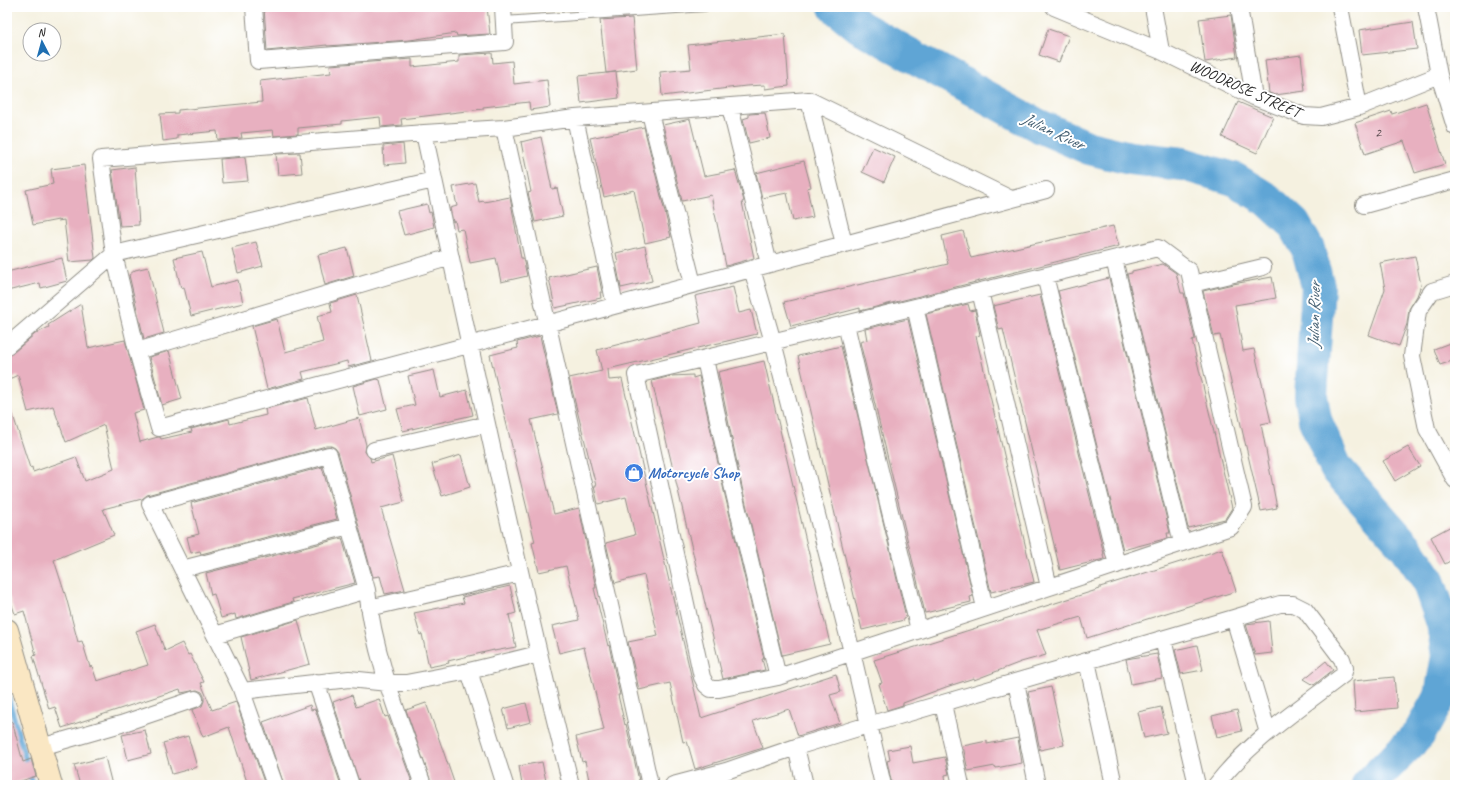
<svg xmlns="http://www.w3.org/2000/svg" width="1462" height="792" viewBox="0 0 1462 792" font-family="Caveat,sans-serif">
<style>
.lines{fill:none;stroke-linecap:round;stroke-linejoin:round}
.stream{stroke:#5fa5d5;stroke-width:5.5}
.river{stroke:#5fa5d5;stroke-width:34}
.building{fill:#e8b0c0}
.service-casing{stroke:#908e86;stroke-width:10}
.minor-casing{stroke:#908e86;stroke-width:18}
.secondary-casing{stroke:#908e86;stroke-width:24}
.service{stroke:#fff;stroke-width:8}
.minor{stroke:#fff;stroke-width:16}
.secondary{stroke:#fae7c3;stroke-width:22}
.labels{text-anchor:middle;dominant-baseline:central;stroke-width:4;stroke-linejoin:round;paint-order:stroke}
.number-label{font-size:14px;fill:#5a4c50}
.street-label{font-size:16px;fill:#2b2b2b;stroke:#fff}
.shop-label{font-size:16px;font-weight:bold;fill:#366cbe;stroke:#fff;text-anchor:start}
.water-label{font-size:17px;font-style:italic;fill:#405c6f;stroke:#fff}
</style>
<rect width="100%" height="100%" fill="#fff"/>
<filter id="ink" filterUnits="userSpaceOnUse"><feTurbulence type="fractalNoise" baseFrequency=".025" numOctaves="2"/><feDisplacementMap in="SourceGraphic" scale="8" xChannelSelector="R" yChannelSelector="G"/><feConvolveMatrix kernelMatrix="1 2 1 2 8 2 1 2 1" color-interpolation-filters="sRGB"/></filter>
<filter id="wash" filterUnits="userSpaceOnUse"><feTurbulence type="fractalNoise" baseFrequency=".012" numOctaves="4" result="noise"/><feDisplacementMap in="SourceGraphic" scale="16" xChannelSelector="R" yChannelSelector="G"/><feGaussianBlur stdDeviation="0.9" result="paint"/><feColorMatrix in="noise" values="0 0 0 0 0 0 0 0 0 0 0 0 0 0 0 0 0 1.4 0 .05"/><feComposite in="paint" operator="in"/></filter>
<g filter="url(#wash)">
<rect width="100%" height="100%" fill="#f5f1e0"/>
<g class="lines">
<!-- stream -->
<path class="stream" d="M7 693 33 785"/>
<!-- river -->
<path class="river" d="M835 7 860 27 1037 125 1089 148 1130 158 1183 164 1234 179 1268 200 1294 224 1308 249 1318 286 1311 396 1315 420 1336 468 1406 547 1427 578 1443 623 1448 656 1441 695 1419 734 1368 785"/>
</g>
<g id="blocks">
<!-- building -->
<path class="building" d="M264 7H487L490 34 457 36 456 33 410 40 327 46V45L267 51Z
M1231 15 1237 57 1205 62 1199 19Z
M632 18 637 69 606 73 600 20Z
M1413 22 1417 49 1362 55 1359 30Z
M1048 29 1069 36 1059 62 1039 55Z
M785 34 789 86 765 89V85L746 86 662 96 660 72 691 69 688 45Z
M492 53 493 63 512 61 514 84 547 80 550 107 530 110 529 102 483 107V109L401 119 402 125 381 127 380 117 342 121V124L298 128V134L274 136 273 130 241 133 242 138 218 140 217 131 177 135V139L163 141 160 114 178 113V110L262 102 260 81 331 73 330 65 412 59V67L459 62V55Z
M1301 55 1305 91 1275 95 1269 93 1265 60Z
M616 72 619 98 581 103 578 76Z
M1238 102 1273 117 1257 153 1222 137Z
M1426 103 1445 164 1415 173 1404 141 1365 154 1355 123 1391 111 1392 114Z
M765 113 770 138 749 143 743 119 749 117V114Z
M690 119 704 176 735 170 744 201 742 202 754 258 726 266 711 195 682 201 663 125Z
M644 127 671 237 645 243 634 190 604 197 590 138Z
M541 137 552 189 557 188 563 216 535 222 528 193 531 192 521 142Z
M403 144 405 163 384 165 383 146Z
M873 147 895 157 884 182 862 172Z
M300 153 302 173 278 175 276 154Z
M245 157 248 181 222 183 220 159Z
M804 161 811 187 807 188 813 217 793 221 787 193 762 198 756 173Z
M84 165 95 258 93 260 69 262 64 220 58 221V220L33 225 26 190 53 184 51 169Z
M135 167 139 225 120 226 112 170Z
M475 183 479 202 484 201V202L510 197 521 258H523L527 276 501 282 496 258 470 263 463 229 457 230 455 221 453 222 450 208 457 206 453 187Z
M427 204 429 213 431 212 434 227 404 235 397 211Z
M1113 226 1119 246 860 311V308L791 326 784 302 948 264 942 236 963 231 971 258Z
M256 242 263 266 238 273 232 248Z
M645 246 652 281 621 288 616 263H618L616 253Z
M347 248 354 276 325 285 318 255Z
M202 252 211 287 238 280 243 303 191 316 184 287 181 288 174 258Z
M1415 256 1421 285 1417 296 1409 309 1407 324 1399 346 1369 335 1385 289 1380 263Z
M62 258 67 281 41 288 40 283 7 291V272Z
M1163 264 1176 273 1181 293H1184L1195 339 1192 340 1232 508 1225 519 1188 528 1127 274 1132 273V271Z
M148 267 164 333 144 339 129 275 135 270Z
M597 267 602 292H600L601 298 555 308 549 278Z
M1272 277 1276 298 1235 305 1243 351 1254 349 1271 422 1261 424 1277 508 1261 511 1220 335 1214 336 1203 291 1233 284Z
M1109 278 1170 533H1167L1168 538 1123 550 1058 291Z
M733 287 739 313 751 310 757 334 608 369 609 380 622 379 701 718 836 674 841 692 830 695 840 723 798 736 789 709 767 716 753 721 763 748 695 769 687 741 683 742 670 683 639 690 628 642 658 636 644 575 615 583 606 543 635 535 626 497 598 504 594 486H596L569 378 602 371 597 350 701 323 695 296Z
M357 295 372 361 348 367 347 361 302 372 304 379 267 389 252 326 277 319 285 352 323 342 317 316 332 312 330 303Z
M1040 295 1104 554H1103L1104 559 1060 570 1003 329 999 330 993 306Z
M81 304 88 348 125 340 144 410 133 413 140 442 158 437H160L161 439 192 432 191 429 229 419 230 424 266 415 265 409 308 398 316 430 359 418 366 445 365 452 370 458 371 462 392 456 404 502 381 508 405 590 385 594 380 576 373 577 338 452 335 448 331 446H326L147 495 142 499 103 509 114 535 54 560 66 597 78 642 82 641 90 667 92 666 97 681 148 665 136 631 155 624 165 651 182 643 188 655 190 654 204 682 201 683 212 710 236 702 265 785H248L229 727 203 737 192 710 202 706 204 701V696L202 692 197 690 181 693 180 689 62 728 55 707 49 709 33 656 36 655 24 611 15 614 7 591V406H10L30 468 32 467 33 472 76 457 85 481 114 469 104 425 66 442 53 406 28 412 18 375 7 380V358L35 334 49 327 48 325Z
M968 304 970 311 975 310 980 335 976 336 979 349 1034 582 991 592 926 314Z
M908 319 973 596 970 597 971 602 925 613 860 342 867 340 865 329Z
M540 336 558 414 531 420 554 514 579 508 596 588H594L608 646 609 645 620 695H618L625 725 626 724 640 785H590L585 761 582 762 576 737 604 730 598 704 584 647 559 653 552 626 579 620 577 611 566 566 539 572 532 543 535 542 490 355 518 348 517 342Z
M1455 341V360L1440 365 1434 349Z
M841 346 906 617 904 618V620L862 630 798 356Z
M169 351 182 399 162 405 149 357Z
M764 361 830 644 782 655 742 487 718 372Z
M434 370 440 397 467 390 473 415 403 431 397 409 415 405 408 376Z
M693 375V378L699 376 724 491 764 659H762L765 670 723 679 652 381 671 376Z
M377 379 380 380 387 409 360 416 353 386Z
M1408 447 1420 466 1395 481 1383 461Z
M461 455 470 487 442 496 432 464Z
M322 467 337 519 201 554 200 551 191 553 187 537 199 534 191 503Z
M1455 524V558L1445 564 1431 537Z
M342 538 355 583 292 599 293 602 236 619 235 614 221 618 214 594 211 595 206 573Z
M1222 549 1236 591 1087 638 1081 617 1037 630 1046 655 1021 662 974 680V678L946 687 903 703V705L887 710 879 684 882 683 874 660 1100 589V587Z
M510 586 516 613 509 615 516 647 494 651V650L448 661 449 663 429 667 422 634 420 635 414 613 464 603 462 597Z
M298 620 310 664 251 680 241 637Z
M1269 621 1272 653 1255 655 1246 624Z
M1197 645 1203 670 1181 674 1175 650Z
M1157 654 1162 678 1131 684 1126 659Z
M1326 661 1333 670 1314 685 1304 679Z
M1394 677 1397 708 1355 712 1353 681Z
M1051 687 1064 745 1040 750 1028 692Z
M352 695 356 707 379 699 385 717 388 716 413 785H360L333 702Z
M426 703 438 736 455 785H432L406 710Z
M526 703 531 722 508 728 503 709Z
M310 705 311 710 315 709 341 785H284L263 722Z
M1161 707 1167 733 1144 738 1138 712Z
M1237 710 1242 731 1217 737 1212 716Z
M7 721H12L23 762 31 759 36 776 9 785H7Z
M145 730 151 754 128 760 122 735Z
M188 736 197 767 172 774 163 743Z
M1018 738 1022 763 996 768 995 766 968 771 963 746 987 741V744Z
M910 746 913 763 945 757 949 774 945 775 946 785H892L887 761 890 760 888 750Z
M105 757 112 785H80L74 765Z
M542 762 546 781 522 785 519 766Z"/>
</g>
</g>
<g filter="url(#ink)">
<use href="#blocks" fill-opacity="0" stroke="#908e86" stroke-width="1"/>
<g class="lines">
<!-- service casing -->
<g class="service-casing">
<path id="service" d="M504 21 705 7"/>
</g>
<!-- minor casing -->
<g class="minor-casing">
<path id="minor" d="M254 7 258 61 505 42 503 7
M1054 7 1161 51 1254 97 1304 116 1321 117 1359 107 1439 75
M1153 7 1161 51
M1239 7 1254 97
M1340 7 1359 107
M1426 7 1439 75 1455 127
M809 100 844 244
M730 107 769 264
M650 113 693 284
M575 118 615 305
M504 128 650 785
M424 133C471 351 517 569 571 785
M1011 199 809 100 575 118 504 128 424 133 101 159 114 254 137 351 159 428 1046 190
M1364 205 1455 180
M1158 248 1189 271 1244 507 1231 527 778 677 719 689H711L706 685 702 677 636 375Z
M1114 259 1182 543
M752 269 773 342 852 652 883 785
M1045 276 1117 565
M1192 284 1263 267
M1455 284 1432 291 1418 311 1412 356 1427 429 1455 480
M980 291 1049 587
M915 307 985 608
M846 324 874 446 919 630
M7 346 114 254 434 180
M137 351 451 257
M705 359 733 489 778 677
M374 450 487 424
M182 569 349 526
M369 608 520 573
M1234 618 1268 733
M215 635 367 590
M1163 639 1197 785
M1087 661 1114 785
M469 671 505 785
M316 682 351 785
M1016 682 1037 785
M242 691 349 679 388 683H406L469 671 538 654
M943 704 961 785
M41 747 121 724 195 699
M796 747 805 785
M275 785 240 686 150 504 329 455 367 590C374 657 401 722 423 785
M673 785 726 771 796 747 868 725 1234 618 1280 604H1293L1305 610 1342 659 1345 668 1343 675C1299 709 1250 741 1216 785"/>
</g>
<!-- secondary casing -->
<g class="secondary-casing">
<path id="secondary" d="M7 630 51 785"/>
</g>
<!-- service -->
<use href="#service" class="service"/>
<!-- minor -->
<use href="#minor" class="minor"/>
<!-- secondary -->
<use href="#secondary" class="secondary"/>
</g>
</g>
<!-- icons -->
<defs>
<g id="shop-disc" transform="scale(1)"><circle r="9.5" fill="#3f7fe0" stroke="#fff"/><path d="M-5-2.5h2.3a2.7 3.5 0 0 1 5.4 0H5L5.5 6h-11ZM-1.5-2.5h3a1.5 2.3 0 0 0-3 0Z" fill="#fff"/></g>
</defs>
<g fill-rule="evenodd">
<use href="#shop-disc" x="634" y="473"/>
</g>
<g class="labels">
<!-- number labels -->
<g class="number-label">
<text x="1378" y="132">2</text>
</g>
<!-- street labels -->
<g class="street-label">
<text transform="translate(1245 89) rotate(24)">WOODROSE STREET</text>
</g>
<!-- shop labels -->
<g class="shop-label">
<text x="648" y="473">Motorcycle Shop</text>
</g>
<!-- water labels -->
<g class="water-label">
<text transform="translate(1053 131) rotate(25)">Julian River</text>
<text transform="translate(1314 315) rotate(-89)">Julian River</text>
</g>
</g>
<!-- margin -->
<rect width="1462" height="792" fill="none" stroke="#fff" stroke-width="24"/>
<!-- north arrow -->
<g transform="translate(42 42) rotate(354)"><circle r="19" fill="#ffffff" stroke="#aaaaaa"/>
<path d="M0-3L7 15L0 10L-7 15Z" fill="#1f6fb2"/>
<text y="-6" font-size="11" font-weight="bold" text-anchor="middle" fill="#2b2b2b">N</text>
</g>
</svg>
